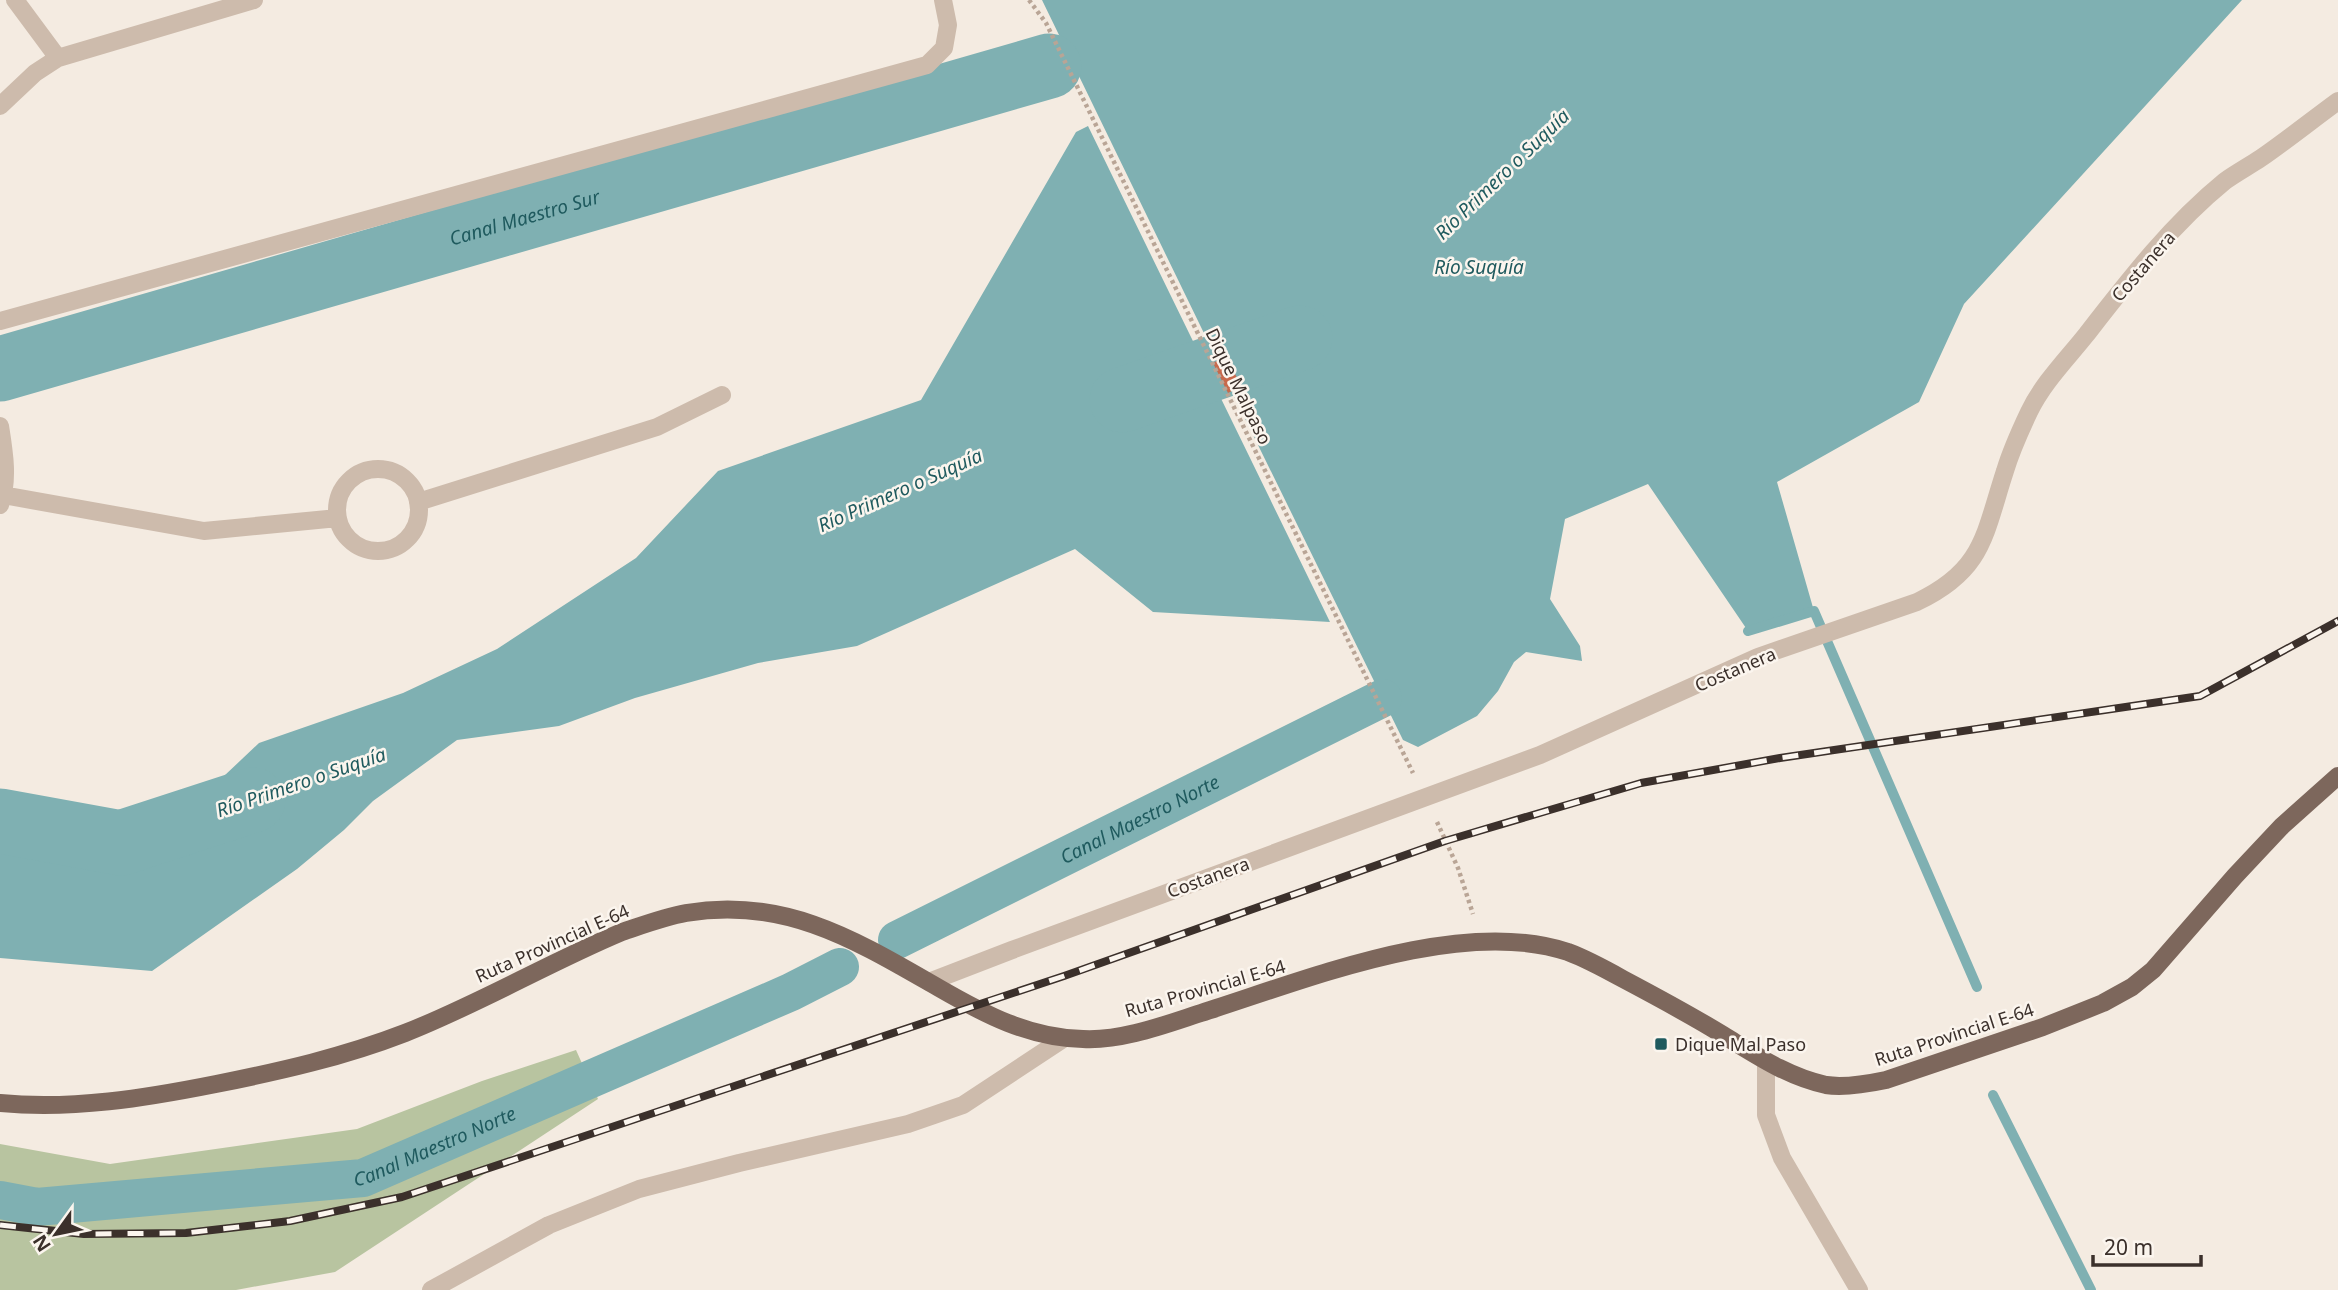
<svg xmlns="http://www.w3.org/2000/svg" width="2338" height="1290" viewBox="0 0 2338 1290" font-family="'Noto Sans',sans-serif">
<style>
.green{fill:#b8c4a0}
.water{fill:#7fb0b2}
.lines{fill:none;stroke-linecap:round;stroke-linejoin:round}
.stream{stroke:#7fb0b2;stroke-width:10}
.canal{stroke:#7fb0b2;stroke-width:38}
.river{stroke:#7fb0b2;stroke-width:65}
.building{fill:#c8694b}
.path{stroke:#b9a596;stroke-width:4.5;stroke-dasharray:3.5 3.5;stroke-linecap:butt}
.minor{stroke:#cdbbac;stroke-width:18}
.major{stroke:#7d675c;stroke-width:18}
.rail-casing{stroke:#3b302b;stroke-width:8}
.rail{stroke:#fbf5ee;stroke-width:5;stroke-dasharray:16;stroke-linecap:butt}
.poi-dot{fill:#1f5a5e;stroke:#fbf5ee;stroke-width:2.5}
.labels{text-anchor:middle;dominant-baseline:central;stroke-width:5;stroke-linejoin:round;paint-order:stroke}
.street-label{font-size:18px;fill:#3b302b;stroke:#fbf5ee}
.poi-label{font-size:18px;fill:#3b302b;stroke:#fbf5ee;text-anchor:start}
.water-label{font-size:19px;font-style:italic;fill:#1f5a5e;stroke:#fbf5ee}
</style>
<rect width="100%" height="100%" fill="#f4ebe1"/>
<!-- green -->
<path class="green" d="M576 1050 598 1099 335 1272 236 1290H0V1144L110 1164 357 1129 482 1081Z"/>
<!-- water -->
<path class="water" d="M1042 0H2242L1964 304 1919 402 1777 482 1814 611 1748 631 1648 484 1565 519 1550 599 1580 646 1582 661 1526 652 1514 662 1498 691 1477 716 1418 747 1403 740 1232 392 1242 386 1226 355 1217 360Z
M1088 126 1330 622 1153 612 1075 549 857 646 758 663 635 698 559 726 457 740 373 801 344 830 297 869 152 971 0 958V853L53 851 136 859 259 743 403 693 497 649 636 558 718 471 921 400 1076 132Z"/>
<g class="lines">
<!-- stream -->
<path class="stream" d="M1748 631 1814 611 1977 987
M1993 1095 2091 1290"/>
<!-- canal -->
<g class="canal">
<path id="s1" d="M897 940 1383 698"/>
<path id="s2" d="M0 1200 37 1207 363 1178 791 992 840 967"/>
</g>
<!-- river -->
<g class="river">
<path id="s3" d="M0 369 1049 66"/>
<path d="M1122 400 1300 338"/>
<path d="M0 821 121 843 253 800"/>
</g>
</g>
<!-- building -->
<path class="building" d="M1226 356 1241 386 1228 393 1213 363Z"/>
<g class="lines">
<!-- path -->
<path class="path" d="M1029 0 1046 23 1413 773
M1437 822 1458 868 1473 914"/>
<!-- minor -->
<path class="minor" d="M15 0 58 58
M0 106 35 73 58 58 254 0
M0 321 927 65 944 48 948 25 943 0
M0 426C4 451 9 480 0 505
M337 510a41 41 0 1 1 82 0a41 41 0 1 1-82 0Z
M3 495 204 531 338 518
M418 502 657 427 722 395
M929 982 1012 950 1540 755 1758 657 1917 602C1984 570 1984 535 2005 471 2011 451 2020 431 2029 412 2043 383 2066 360 2086 335 2128 281 2171 225 2225 181 2236 173 2249 166 2261 158 2287 140 2312 120 2338 101
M1766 1061V1115L1782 1158 1859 1290
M431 1290 549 1225 639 1189 739 1163 908 1124 963 1105 1063 1039"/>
<!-- major -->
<path class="major" d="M0 1103C72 1110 146 1098 216 1084 281 1071 343 1057 405 1033 479 1004 548 963 622 932 643 925 664 917 686 913 785 896 857 941 939 988 984 1014 1029 1038 1083 1039 1122 1041 1164 1025 1201 1013 1306 980 1460 916 1568 952 1587 959 1605 969 1623 979 1657 997 1691 1015 1723 1035 1756 1055 1788 1077 1826 1085 1845 1088 1867 1084 1886 1080L2043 1027 2103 1003 2132 987 2153 970 2235 876 2282 826 2338 776"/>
<!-- rail casing -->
<g class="rail-casing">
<path id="rail" d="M0 1225 84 1234 186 1233 290 1221 402 1197 1064 976 1445 841 1641 783 1780 758 2200 696 2338 621"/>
</g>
<!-- rail -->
<use href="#rail" class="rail"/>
</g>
<!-- markers -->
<rect class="poi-dot" x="1654" y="1037" width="14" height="14" rx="3.5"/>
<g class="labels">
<!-- street labels -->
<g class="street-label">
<text transform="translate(2143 266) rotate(-49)">Costanera</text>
<text transform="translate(1239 386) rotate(64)">Dique Malpaso</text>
<text transform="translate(1735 669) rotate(-23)">Costanera</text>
<text transform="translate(1208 877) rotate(-20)">Costanera</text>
<text transform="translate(552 943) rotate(-24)">Ruta Provincial E-64</text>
<text transform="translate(1205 988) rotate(-16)">Ruta Provincial E-64</text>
<text transform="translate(1954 1034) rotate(-18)">Ruta Provincial E-64</text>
</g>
<!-- poi labels -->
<g class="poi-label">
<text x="1675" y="1044">Dique Mal Paso</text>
</g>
<!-- water labels -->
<g class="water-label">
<text transform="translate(1502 174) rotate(-44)">Río Primero o Suquía</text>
<text stroke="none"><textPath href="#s3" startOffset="546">Canal Maestro Sur</textPath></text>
<text x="1479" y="267">Río Suquía</text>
<text transform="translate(900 490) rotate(-24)">Río Primero o Suquía</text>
<text transform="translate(301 782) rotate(-19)">Río Primero o Suquía</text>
<text stroke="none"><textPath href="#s1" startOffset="271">Canal Maestro Norte</textPath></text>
<text stroke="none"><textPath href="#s2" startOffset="443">Canal Maestro Norte</textPath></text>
</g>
</g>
<!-- north arrow -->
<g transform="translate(56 1234) rotate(237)" stroke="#fbf5ee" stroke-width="5" paint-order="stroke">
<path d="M0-5L12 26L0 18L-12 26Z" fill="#3b302b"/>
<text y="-10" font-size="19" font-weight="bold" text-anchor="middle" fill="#3b302b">N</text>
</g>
<!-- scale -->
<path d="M2093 1255v10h108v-10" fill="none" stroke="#3b302b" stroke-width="3.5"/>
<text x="2104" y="1255" font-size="21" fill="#3b302b" stroke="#fbf5ee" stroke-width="5" paint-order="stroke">20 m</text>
</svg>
